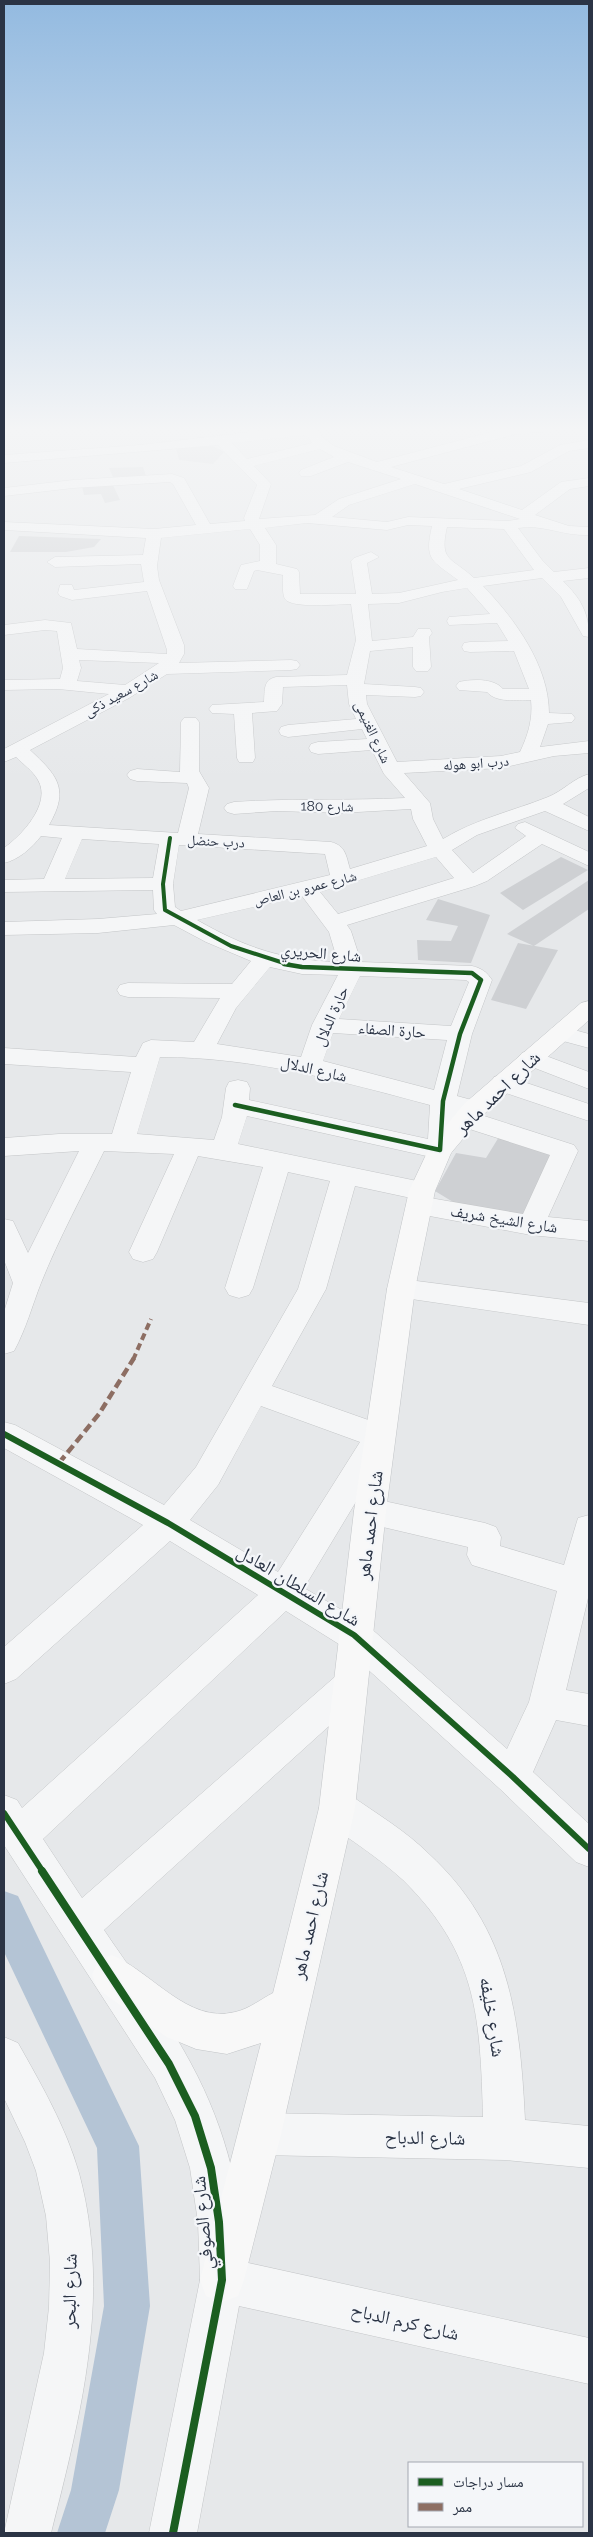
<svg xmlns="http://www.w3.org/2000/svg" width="593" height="2537" viewBox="0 0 593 2537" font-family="Raleway,'Noto Naskh Arabic',sans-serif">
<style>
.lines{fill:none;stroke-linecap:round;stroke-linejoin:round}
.canal{fill:#b4c4d5;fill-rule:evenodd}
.building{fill:#ced0d3}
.minor-casing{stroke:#c4c6c8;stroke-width:1}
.major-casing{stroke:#c2c5c8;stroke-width:1}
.minor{fill:#f5f6f7;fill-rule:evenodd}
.major{fill:#f8f8f8;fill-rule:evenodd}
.quiet-far1{stroke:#8d6e63;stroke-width:4;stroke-dasharray:7 4;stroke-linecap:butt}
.quiet{stroke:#8d6e63;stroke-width:4.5;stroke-dasharray:9 4.5;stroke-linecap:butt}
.cycleway-far3-casing{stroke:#f4f6f9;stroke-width:6}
.cycleway-far2-casing{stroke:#f4f6f9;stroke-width:8}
.cycleway-far1-casing{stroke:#f4f6f9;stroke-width:9}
.cycleway-casing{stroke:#f4f6f9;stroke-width:11}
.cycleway-far3{stroke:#1b5e20;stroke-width:4}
.cycleway-far2{stroke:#1b5e20;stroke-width:4.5}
.cycleway-far1{stroke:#1b5e20;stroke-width:6}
.cycleway{stroke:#1b5e20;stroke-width:8}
.labels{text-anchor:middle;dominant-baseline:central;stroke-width:4.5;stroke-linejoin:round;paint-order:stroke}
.far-street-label{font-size:14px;fill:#2b3445;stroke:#f4f6f9}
.street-label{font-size:16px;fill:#2b3445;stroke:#f4f6f9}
.near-street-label{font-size:19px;fill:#2b3445;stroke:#f4f6f9}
</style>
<rect width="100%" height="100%" fill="#e6e8ea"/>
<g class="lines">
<!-- canal -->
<path class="canal" d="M4 1891 18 1896 139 2146 150 2306 119 2490 105 2533H57L71 2490 104 2306 97 2148 4 1952Z"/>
</g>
<!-- building -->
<path class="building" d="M213 446 224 452 213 464 179 460 176 448Z
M143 467 146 476 113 477 109 468Z
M112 483 120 500 105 503 101 494 84 495 82 486Z
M19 536 101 539 94 547 66 552H10Z
M561 857 588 870 523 910 500 893Z
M589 880V909L534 946 507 934Z
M438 899 490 915 471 963 418 960 417 940 451 941 458 926 426 920Z
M518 943 558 950 526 1009 491 1000Z
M502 1132 562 1153 529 1218 466 1210 435 1191 456 1153 486 1158Z"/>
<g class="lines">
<!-- minor casing -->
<g class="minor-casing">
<path id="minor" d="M302 426H316L322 437 334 446 377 462 515 426H565L559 430 516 434 391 467 444 484 521 466 560 445 589 440V448L569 451 531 472 459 489 522 510 561 482 589 478V486L570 489 535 515 569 526 589 527V535C562 536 544 524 518 528L542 560 554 572 589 568V578L563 581C580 598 589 612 589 637L583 636 561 597 542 578 483 586C515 619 549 666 549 713L572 714 575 718 572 722 548 724 540 747 589 741V753L554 756 501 768 404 773 430 803 433 819 443 839C476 819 513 811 548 797 563 791 574 778 589 774V788L563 804 589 817V831L545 811 477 835 452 850 473 873 526 836 515 828 518 824 525 822 589 852V866L542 844 487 881 475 886 347 925 351 931 361 962 472 966C481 968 487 972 492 980L472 1034 457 1096 483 1103 486 1109 481 1115 574 1145 578 1151 548 1217 589 1221V1241L531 1235 419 1214 410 1212 406 1205 411 1198 355 1186 326 1289 272 1386 391 1428 395 1437 304 1588 366 1624 507 1749 529 1702 557 1591 472 1565 467 1555 468 1547 370 1524 359 1520 354 1511 359 1502 370 1498 485 1523 496 1527 501 1537 500 1546 564 1565 578 1518 589 1515V1594L566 1690 589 1694V1726L556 1720 533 1772 589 1824V1867L576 1862 500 1789 342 1646 286 1611 43 1839 82 1898 337 1675 349 1670 361 1675 366 1686 361 1697 104 1930C131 1970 161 2010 184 2051 222 2117 242 2187 244 2262L589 2338V2384L239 2306 197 2533H149L200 2280 198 2222 190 2168 175 2120 155 2078 4 1845V1795L17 1800 22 1808 258 1595 170 1541 16 1679 4 1684V1647L143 1525 4 1448V1422L15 1425 164 1505 196 1467 298 1289 330 1181 288 1172 253 1288 249 1295 239 1298 229 1295 225 1288 263 1167 198 1156 157 1252 153 1259 143 1262 133 1259 129 1252 174 1154 104 1151C83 1194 59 1238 41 1283 32 1306 26 1329 14 1351L4 1354V1312L13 1283 4 1260V1219L13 1221 28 1253 79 1151 4 1156V1138L59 1134H112L131 1072 4 1064V1048L136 1057 143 1043 151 1040 194 1042 220 998 128 997 120 995 117 990 120 985 128 983 232 984 251 961 206 942 174 925 98 933 4 935V922L98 919 157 914 154 910 153 890 4 892V880L44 879 62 838 41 836C32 848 18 860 4 863V848C21 836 52 804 38 780 33 771 23 764 16 757L4 762V749L109 694 58 689 4 690V680L60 679 63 668 57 631 45 630 4 635V625L45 620 71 623 77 649 167 654V650L147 591 72 600 60 596 58 593 60 585H72L74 590 144 582 141 564 55 567 47 562 55 557 143 555 146 538 4 530V522L154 529 196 525 173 484 170 482 73 488 4 496V488L73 480 172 474 184 478 210 524 245 521 244 518 257 485 218 445 4 463V455L140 445ZM307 435 312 443 247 459 232 443ZM320 449 334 457 301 470 299 473 301 476H311L348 462 401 479 339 499 315 515 259 519 271 484 254 466ZM415 484 520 519 508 521 408 517 387 522 332 517 349 505ZM307 523 387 530 408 525 432 526C424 561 432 560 458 580L399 593 372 594 367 563 379 557 371 552 354 558 351 561 356 594H300L299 572 297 569 276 564V545L265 528ZM447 527 504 529 534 570 474 578C451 557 439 562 447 527ZM250 529 260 545V561L241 565 233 586 235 589H247L254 571 257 570 283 575C283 581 282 594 285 599 292 609 339 604 351 604L356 640 347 675 276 677C263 680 265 690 264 702L212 705 209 709 212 713 234 714 237 758 239 762H253L255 758 252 713 277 711 282 704 283 687 347 685 349 704 356 719 288 725 281 727 279 731 281 735 288 737 362 729 367 739 318 742 311 744 309 748 311 752 318 754 372 750 384 774 405 798C348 801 291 798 234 802L227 804 224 808 227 812 234 814 277 811 340 813 411 809 413 819 427 846 350 869C346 856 346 846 331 842L198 834 209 788 199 771V722L196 718H184L181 722 180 772 137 769 130 771 127 775 130 779 137 781 187 783 189 788 178 833 49 825C70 789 57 775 30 750L129 698 167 674 291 670 297 669 300 665 297 661 291 660 179 663 184 654V645L159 580 157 566 161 538ZM467 588 490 614 449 617 447 621 449 625 497 623 508 641 470 642 464 643 462 647 464 651 470 652 514 651 529 689H503C494 678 472 679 459 682L456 686 459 690 487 692C496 703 517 700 531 700 533 719 528 735 520 752L501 756 397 762 367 704 366 695 415 697 421 696 424 692 421 688 415 687 364 684 370 651 413 647V667L416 671H428L431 667 429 637 432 633 430 629H418L413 637 372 641 368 604 399 603 442 592ZM79 660 159 663 125 685 77 681 81 668ZM82 839 159 844 153 878 65 879ZM179 845 325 854 330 875 181 911 175 907 173 884ZM436 857 454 878 338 914 320 892ZM302 896 329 932 338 962C282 960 246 948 197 920ZM270 967 302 974 338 975 312 1025 301 1057 217 1044 236 1008ZM360 976 466 980 469 982 451 1026 339 1019ZM333 1033 447 1040 434 1090 323 1061ZM160 1057C254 1057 341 1081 430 1105L428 1139 249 1100 250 1088 247 1082 238 1080 229 1082 226 1088 222 1117 214 1140 137 1134ZM247 1116 440 1159 449 1156 453 1150 454 1120 457 1125 550 1155 523 1214 430 1198 435 1191 431 1185 422 1182 238 1144ZM261 1406 360 1442 278 1572 190 1520 218 1485Z
M560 1026 589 1034V1048L552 1038 548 1033 552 1028Z
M530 1050 589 1072V1089L522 1063 518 1058 522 1053Z
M503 1075 589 1104V1121L494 1089 491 1083 494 1077Z
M401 1279 589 1303V1325L391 1296 387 1289 391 1282Z
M337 1790 350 1795C377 1814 406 1831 429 1854 509 1928 520 2016 525 2120L589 2126V2168L505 2160 260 2155 245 2149 239 2134 245 2119 260 2113 483 2117C480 2018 478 1954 403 1880 379 1858 351 1840 324 1821L319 1808 324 1795Z
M4 2037 18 2043C41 2084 66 2127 79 2173 112 2295 81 2414 51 2533H4L44 2353 49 2307 50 2262 46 2216 36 2171 25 2142 4 2098Z"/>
</g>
<!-- major casing -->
<g class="major-casing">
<path id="major" d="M589 1001V1020L483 1115 451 1153 435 1191 415 1289 386 1511 355 1808 281 2134 244 2280 238 2296 222 2302 206 2296 200 2280 261 2043 227 2054 196 2049 167 2037 138 2018 98 1989 92 1975 98 1961 112 1955C152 1972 188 2024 235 2012 249 2009 261 1999 273 1993L319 1808 354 1511 387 1289 409 1191 431 1144 465 1103 581 1003Z"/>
</g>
<!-- minor -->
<use href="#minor" class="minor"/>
<!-- major -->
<use href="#major" class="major"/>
<!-- quiet-far1 -->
<path class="quiet-far1" d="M133 1360 151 1319"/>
<!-- quiet -->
<path class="quiet" d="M59 1463 99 1414 134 1358"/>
<!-- cycleway-far3 casing -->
<g class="cycleway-far3-casing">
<path id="cycleway-far3" d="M170 838 163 884 165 910 231 946 290 965"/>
</g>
<!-- cycleway-far2 casing -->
<g class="cycleway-far2-casing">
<path id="cycleway-far2" d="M235 1105 440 1150 443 1101 460 1034 481 980 472 973 302 967 284 964"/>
</g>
<!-- cycleway-far1 casing -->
<g class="cycleway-far1-casing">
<path id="cycleway-far1" d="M4 1434 168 1523 354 1635 513 1777 589 1849
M4 1813 43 1872"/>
</g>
<!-- cycleway casing -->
<g class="cycleway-casing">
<path id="cycleway" d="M42 1871 169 2064 195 2116 211 2168 219 2222 222 2280 173 2533"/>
</g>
<!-- cycleway-far3 -->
<use href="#cycleway-far3" class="cycleway-far3"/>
<!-- cycleway-far2 -->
<use href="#cycleway-far2" class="cycleway-far2"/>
<!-- cycleway-far1 -->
<use href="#cycleway-far1" class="cycleway-far1"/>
<!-- cycleway -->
<use href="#cycleway" class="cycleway"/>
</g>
<!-- sky -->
<linearGradient id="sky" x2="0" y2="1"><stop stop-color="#93bae0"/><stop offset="0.55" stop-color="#f4f5f6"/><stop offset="1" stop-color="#f4f5f6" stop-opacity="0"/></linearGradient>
<rect width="593" height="781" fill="url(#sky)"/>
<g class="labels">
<!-- far-street labels -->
<g class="far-street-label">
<text transform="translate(121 693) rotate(-29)">شارع سعيد ذكى</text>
<text transform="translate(373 732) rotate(65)">شارع الغنيمى</text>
<text transform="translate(476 763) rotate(-4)">درب ابو هوله</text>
<text transform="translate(327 806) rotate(1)">شارع 180</text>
<text transform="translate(216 841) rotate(3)">درب حنضل</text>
<text transform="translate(305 888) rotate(-14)">شارع عمرو بن العاص</text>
</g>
<!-- street labels -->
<g class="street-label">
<text transform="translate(321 953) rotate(5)">شارع الحريري</text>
<text transform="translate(331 1016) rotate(-66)">حارة الدلال</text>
<text transform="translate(392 1030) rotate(4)">حارة الصفاء</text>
<text transform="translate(314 1069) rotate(13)">شارع الدلال</text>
<text transform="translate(504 1219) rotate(9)">شارع الشيخ شريف</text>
</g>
<!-- near-street labels -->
<g class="near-street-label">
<text transform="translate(497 1092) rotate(-44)">شارع احمد ماهر</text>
<text transform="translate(369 1525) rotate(-83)">شارع احمد ماهر</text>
<text transform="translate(299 1585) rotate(31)">شارع السلطان العادل</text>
<text transform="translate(309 1925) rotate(-77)">شارع احمد ماهر</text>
<text transform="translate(493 2017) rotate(81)">شارع خليفه</text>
<text transform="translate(425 2137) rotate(1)">شارع الدباح</text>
<text transform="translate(202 2223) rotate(-95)">شارع الصوفي</text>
<text transform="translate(69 2291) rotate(-89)">شارع البحر</text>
<text transform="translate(405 2321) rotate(13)">شارع كرم الدباح</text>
</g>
</g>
<!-- border -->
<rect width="593" height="2537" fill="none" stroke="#2b3445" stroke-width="10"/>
<!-- legend -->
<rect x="408" y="2462" width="175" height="65" fill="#f4f6f9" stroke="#a4a8b1"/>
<rect x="418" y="2478" width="25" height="8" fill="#1b5e20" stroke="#a4a8b1"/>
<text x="453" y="2487" font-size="15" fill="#2b3445">مسار دراجات</text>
<rect x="418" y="2503" width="25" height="8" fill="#8d6e63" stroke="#a4a8b1"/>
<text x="453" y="2512" font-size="15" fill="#2b3445">ممر</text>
</svg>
